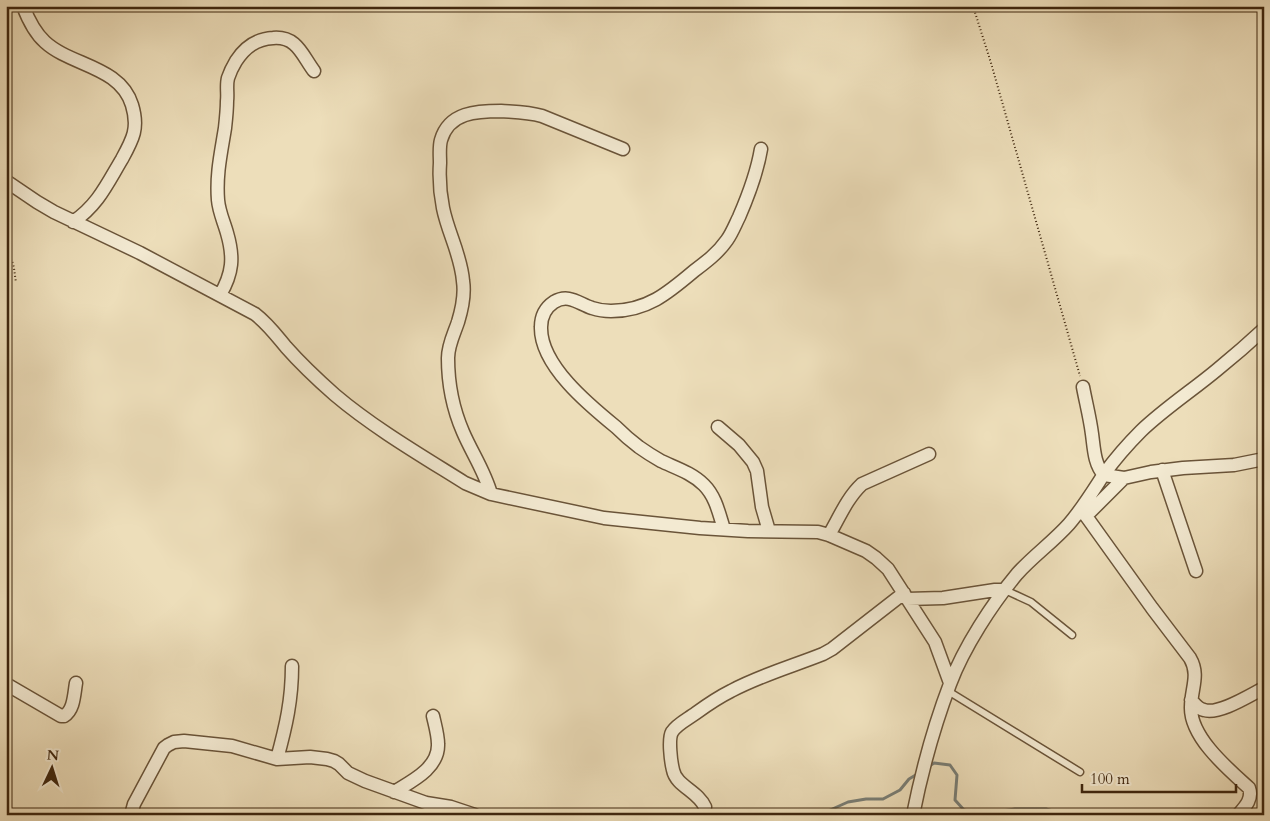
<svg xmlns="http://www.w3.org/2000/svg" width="1270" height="821" viewBox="0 0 1270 821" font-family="Cardo,serif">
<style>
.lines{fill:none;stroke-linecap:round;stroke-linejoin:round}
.stream{stroke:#797e76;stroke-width:3}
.lane-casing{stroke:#6a5439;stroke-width:9}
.street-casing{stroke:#6a5439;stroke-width:15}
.path{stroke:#3e260e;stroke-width:2;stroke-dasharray:1 2.5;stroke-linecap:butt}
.lane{stroke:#f3ead2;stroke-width:6}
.street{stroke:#f3ead2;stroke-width:12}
</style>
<rect width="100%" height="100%" fill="#eddeba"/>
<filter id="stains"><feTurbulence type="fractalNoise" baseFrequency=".004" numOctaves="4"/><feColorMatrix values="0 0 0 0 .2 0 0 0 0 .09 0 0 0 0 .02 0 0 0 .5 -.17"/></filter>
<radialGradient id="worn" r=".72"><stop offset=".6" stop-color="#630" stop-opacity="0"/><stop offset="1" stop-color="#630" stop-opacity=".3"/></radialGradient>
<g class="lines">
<!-- stream -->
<path class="stream" d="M928 767 934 763 950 765 957 775 955 800 964 810 983 814 1015 809H1046L1066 815
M819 815 848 802 866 799H883L900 790 909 779 919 773"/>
<!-- lane casing -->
<g class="lane-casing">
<path id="lane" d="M1005 590 1031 602 1072 635
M948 691 1080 772"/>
</g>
<!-- street casing -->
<g class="street-casing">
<path id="street" d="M23 6C28 19 35 33 45 42 71 66 120 66 132 105 139 128 133 139 122 159 107 184 98 205 73 222
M6 181 37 202 54 212 140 253 255 314C268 324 276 335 286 347 301 364 318 380 335 395 374 428 422 456 465 483L491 494 604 518 642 522 700 528 748 531 818 532 829 535 866 551 876 558 888 569 935 642 950 683
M220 295C233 273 234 257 227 233 224 222 219 212 218 200 216 174 221 153 225 128 226 119 227 110 227 101 228 94 226 85 228 78 230 72 233 66 236 61 245 47 256 39 273 38 297 36 302 55 314 71
M1083 387C1086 403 1090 418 1092 434 1094 448 1094 464 1104 475L1124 478 1151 472 1183 468 1234 465 1264 459
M718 427 739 445 753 462 757 471 762 507 769 531
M1162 470 1196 571
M491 494C485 472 472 453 463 432 453 409 448 383 448 358 448 345 454 334 458 322 462 309 465 294 463 281 461 255 448 233 443 208 440 193 439 178 440 163 440 155 439 147 441 140 449 112 477 111 501 111 515 112 528 112 542 116L623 149
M1080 510 1086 516 1152 608 1190 658C1200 675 1191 689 1191 707 1190 737 1228 769 1249 788 1253 799 1245 807 1238 815
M1086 516 1124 478
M724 529C719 514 716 497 704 485 692 473 676 468 661 461 654 457 646 452 639 447 631 441 623 434 616 427 589 405 540 365 541 327 541 317 545 308 554 302 569 293 579 304 592 308 598 310 605 311 611 311 647 311 668 293 694 271 706 262 718 253 727 240 732 233 735 225 739 217 749 194 757 173 761 149
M829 535C839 518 847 498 862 484L929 454
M907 599 943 598 995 590H1005
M6 684 61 716H64C74 710 74 695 76 683
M1191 700C1195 704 1198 709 1204 710 1219 715 1250 695 1264 688
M277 759C286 726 292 700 292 666
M394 792C412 781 439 768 438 744 438 735 435 725 433 716
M705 807C698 791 676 786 673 770 671 762 668 739 672 732 677 724 688 719 696 713 707 705 719 697 731 691 761 675 793 666 823 654L832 649 904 593
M131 815 134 804 164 748 168 745 174 742 184 741 232 746 277 759 310 757 327 759 334 761 339 764 348 773 365 781 426 803 451 807 475 815
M913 815C922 770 934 726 950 684 964 647 992 604 1017 574 1033 556 1053 542 1069 524 1082 509 1093 491 1104 474 1115 459 1128 444 1141 431 1165 408 1193 390 1218 369 1234 356 1249 343 1264 329"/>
</g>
<!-- path -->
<path class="path" d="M973 6 991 63 1080 376
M6 254C15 259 14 273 16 282"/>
<!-- lane -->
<use href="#lane" class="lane"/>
<!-- street -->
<use href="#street" class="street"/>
</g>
<!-- margin -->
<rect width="1270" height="821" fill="none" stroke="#eddeba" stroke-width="25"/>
<rect x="8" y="8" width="1255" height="806" fill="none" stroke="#3e260e" stroke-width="2.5"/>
<rect x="12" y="12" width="1245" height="796" fill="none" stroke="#3e260e"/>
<!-- north arrow -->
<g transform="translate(52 768) rotate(4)" stroke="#f3ead2" stroke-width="4" paint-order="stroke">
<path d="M0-4L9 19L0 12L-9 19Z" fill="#3e260e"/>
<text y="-8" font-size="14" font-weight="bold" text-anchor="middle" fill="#3e260e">N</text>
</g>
<!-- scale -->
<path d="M1082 784v8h154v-8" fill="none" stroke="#3e260e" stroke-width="2.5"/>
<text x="1090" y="784" font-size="15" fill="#3e260e" stroke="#f3ead2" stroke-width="4" paint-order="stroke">100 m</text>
<rect width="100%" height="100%" filter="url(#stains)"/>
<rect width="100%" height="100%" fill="url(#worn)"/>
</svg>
